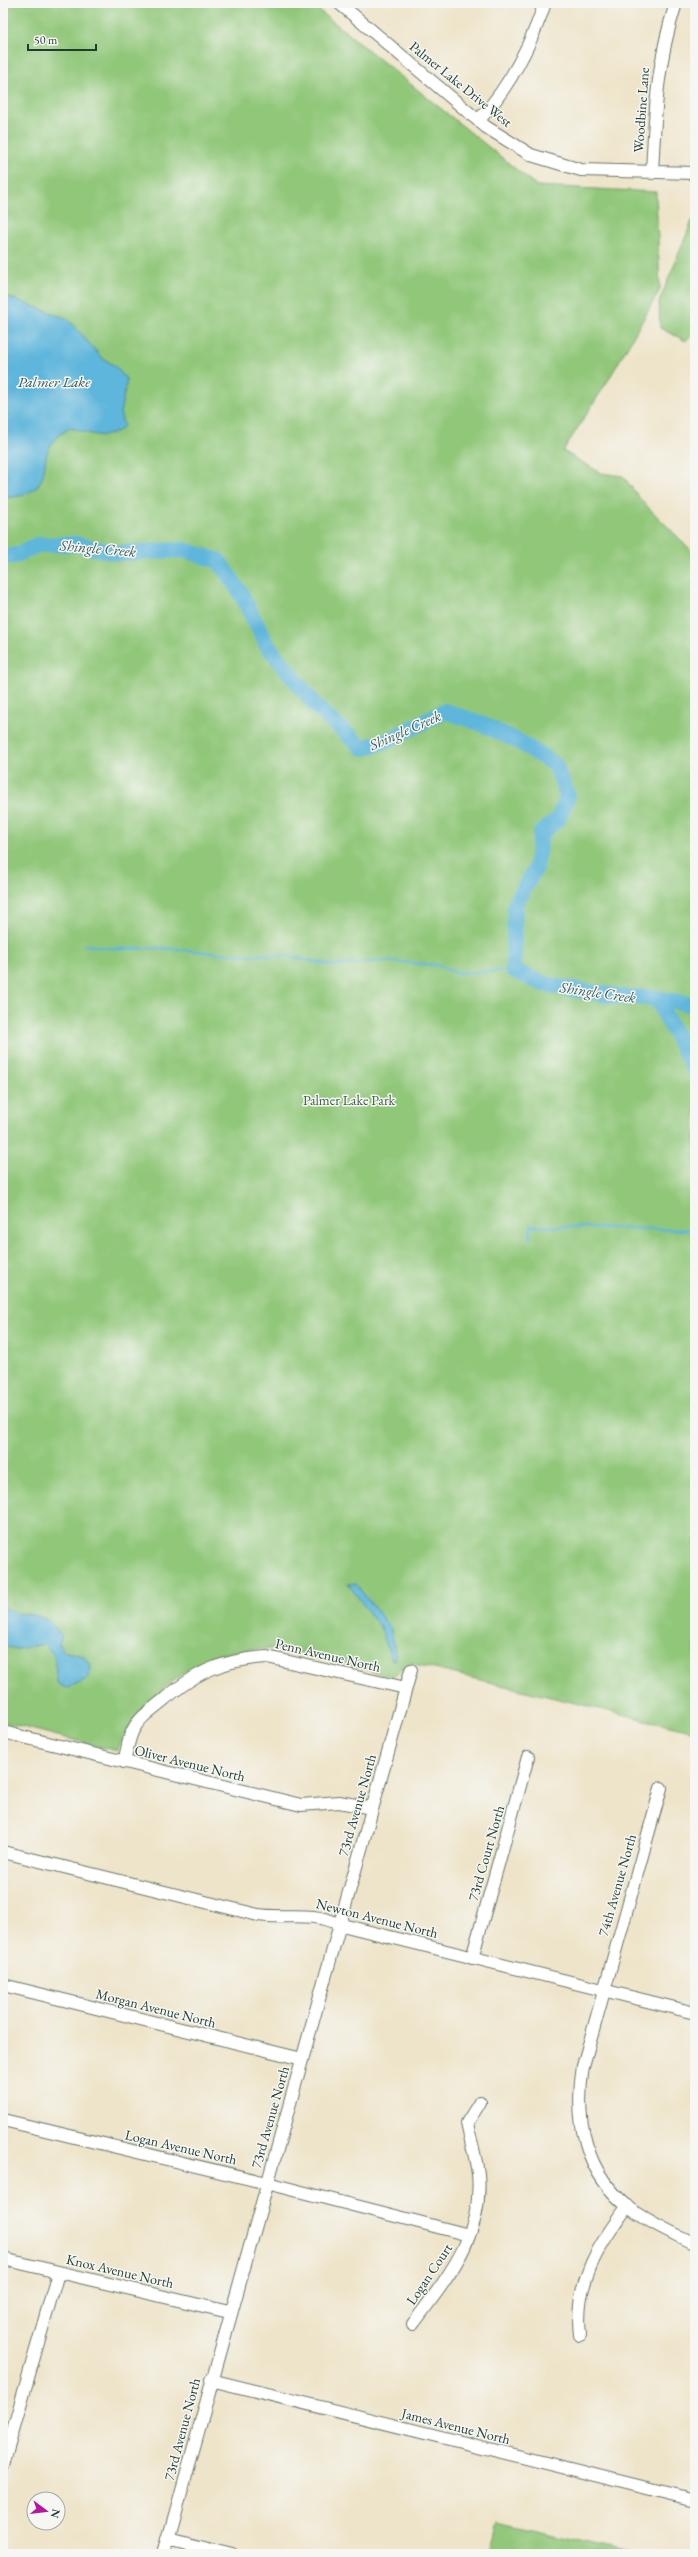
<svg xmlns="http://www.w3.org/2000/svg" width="698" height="2557" viewBox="0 0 698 2557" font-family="'EB Garamond',serif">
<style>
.green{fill:#91c779;stroke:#588256}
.water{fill:#5fb6dc;stroke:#3f7a88}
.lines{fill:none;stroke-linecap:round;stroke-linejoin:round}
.stream{stroke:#5fb6dc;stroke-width:2.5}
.river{stroke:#5fb6dc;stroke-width:16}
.minor-casing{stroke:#677768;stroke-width:14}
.minor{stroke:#fff;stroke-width:12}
.labels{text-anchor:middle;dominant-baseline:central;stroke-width:3;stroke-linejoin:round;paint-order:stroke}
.street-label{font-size:14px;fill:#1f3d34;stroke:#f6f6f2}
.park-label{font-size:14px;fill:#3c6045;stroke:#f6f6f2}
.water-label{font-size:15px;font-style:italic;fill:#2f5b5e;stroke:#f6f6f2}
</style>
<rect width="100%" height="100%" fill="#f6f6f2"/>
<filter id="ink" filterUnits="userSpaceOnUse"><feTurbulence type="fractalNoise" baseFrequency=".025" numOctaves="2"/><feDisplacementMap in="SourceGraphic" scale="8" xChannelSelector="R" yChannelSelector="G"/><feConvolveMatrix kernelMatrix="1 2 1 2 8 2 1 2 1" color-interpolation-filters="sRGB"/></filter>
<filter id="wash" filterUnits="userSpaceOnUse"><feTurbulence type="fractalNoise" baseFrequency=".012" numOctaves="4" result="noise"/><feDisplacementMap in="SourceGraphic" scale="16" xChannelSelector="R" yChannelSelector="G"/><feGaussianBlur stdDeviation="0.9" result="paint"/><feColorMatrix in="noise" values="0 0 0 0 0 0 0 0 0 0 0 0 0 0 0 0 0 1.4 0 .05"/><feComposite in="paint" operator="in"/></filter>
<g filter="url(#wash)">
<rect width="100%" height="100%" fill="#eee4c9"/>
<!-- green -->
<path class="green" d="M3 3H310L537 186 656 192 660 290 609 379 563 451 601 473 623 476 641 500 695 554V1732L410 1663 393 1677C309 1656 243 1622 168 1685 139 1710 132 1716 117 1751L3 1722Z
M695 220V331L686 341 660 328 659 302 692 221Z
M498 2522 633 2553 489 2554Z"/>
<!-- water -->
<path class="water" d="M3 295 68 319 102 358 114 365 127 380 120 413 124 426C108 442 91 434 71 428 23 450 69 492 6 498H3Z
M348 1584H356L391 1629 396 1659 392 1660 381 1629Z
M3 1606C16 1618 26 1611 41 1617 49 1619 57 1630 62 1636L59 1644 63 1651 84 1656 90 1666 89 1678 68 1688 58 1685C52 1666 62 1661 44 1644L17 1649 3 1646Z"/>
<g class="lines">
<!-- stream -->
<path class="stream" d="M84 945 117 949 163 948 226 954 287 956 335 966 383 961 437 965 457 973 513 970
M530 1239 531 1226 695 1230"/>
<!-- river -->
<path class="river" d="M3 557 14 556 37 545 75 544 117 553 184 550 219 561 240 592 267 645 319 710 363 748 387 741 445 711 479 723 518 741 555 765 568 796 558 819 541 833 536 868 515 904 513 970 541 983 564 988 622 997 656 998 695 1005
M656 998 695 1071"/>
</g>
</g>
<g filter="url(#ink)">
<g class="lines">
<!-- minor casing -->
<g class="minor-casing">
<path id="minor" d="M339 3 486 127 531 155 581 170 695 173
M479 120C510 86 530 47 545 3
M652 173C655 111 657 62 676 3
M3 1732 301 1805 339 1802 372 1808
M124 1762C127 1751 128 1740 133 1730 139 1718 151 1710 161 1702 196 1672 221 1660 267 1657L406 1688
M661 1788 583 2066C574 2120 585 2174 631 2209 650 2223 673 2233 695 2244
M3 1852 258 1915C286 1919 312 1911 338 1924L695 2013
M472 1958 528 1757
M3 1985 302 2059
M3 2120 267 2183 469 2235
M3 2259 229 2312
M413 2324C447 2278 484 2235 478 2174 476 2157 470 2139 467 2123L480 2102
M580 2335C574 2284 598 2245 628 2206
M211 2380 695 2500
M3 2465 58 2273
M168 2538 232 2554
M164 2554C246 2259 327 1964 411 1670"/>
</g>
<!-- minor -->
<use href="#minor" class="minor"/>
</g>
</g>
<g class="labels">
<!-- street labels -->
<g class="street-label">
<text transform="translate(461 84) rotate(39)">Palmer Lake Drive West</text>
<text transform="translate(641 110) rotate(-86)">Woodbine Lane</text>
<text transform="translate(328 1655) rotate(13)">Penn Avenue North</text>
<text transform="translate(190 1763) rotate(14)">Oliver Avenue North</text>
<text transform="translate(357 1805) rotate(-74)">73rd Avenue North</text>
<text transform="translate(486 1853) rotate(-74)">73rd Court North</text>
<text transform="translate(617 1885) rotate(-74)">74th Avenue North</text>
<text transform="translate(377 1918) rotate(14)">Newton Avenue North</text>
<text transform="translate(156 2008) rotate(14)">Morgan Avenue North</text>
<text transform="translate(270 2117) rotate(-74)">73rd Avenue North</text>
<text transform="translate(181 2147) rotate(13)">Logan Avenue North</text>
<text transform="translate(120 2271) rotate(13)">Knox Avenue North</text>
<text transform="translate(429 2274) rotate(-56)">Logan Court</text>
<text transform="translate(456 2426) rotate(14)">James Avenue North</text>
<text transform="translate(182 2429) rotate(-75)">73rd Avenue North</text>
</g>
<!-- park labels -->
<g class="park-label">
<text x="349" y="1100">Palmer Lake Park</text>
</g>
<!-- water labels -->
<g class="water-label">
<text x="54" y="381">Palmer Lake</text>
<text transform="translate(98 548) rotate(5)">Shingle Creek</text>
<text transform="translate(405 730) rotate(-24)">Shingle Creek</text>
<text transform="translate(598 992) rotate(8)">Shingle Creek</text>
</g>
</g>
<!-- margin -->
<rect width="698" height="2557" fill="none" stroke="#f6f6f2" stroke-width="16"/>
<!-- north arrow -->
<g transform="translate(46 2511) rotate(105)"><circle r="19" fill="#f6f6f2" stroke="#a0aca6"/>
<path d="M0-3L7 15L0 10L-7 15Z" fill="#b5179e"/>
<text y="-6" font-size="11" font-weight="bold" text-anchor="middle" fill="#1f3d34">N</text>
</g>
<!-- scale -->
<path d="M28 44v6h68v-6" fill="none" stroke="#1f3d34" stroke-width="2"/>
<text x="34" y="44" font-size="12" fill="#1f3d34" stroke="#f6f6f2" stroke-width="3" paint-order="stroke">50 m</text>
</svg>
